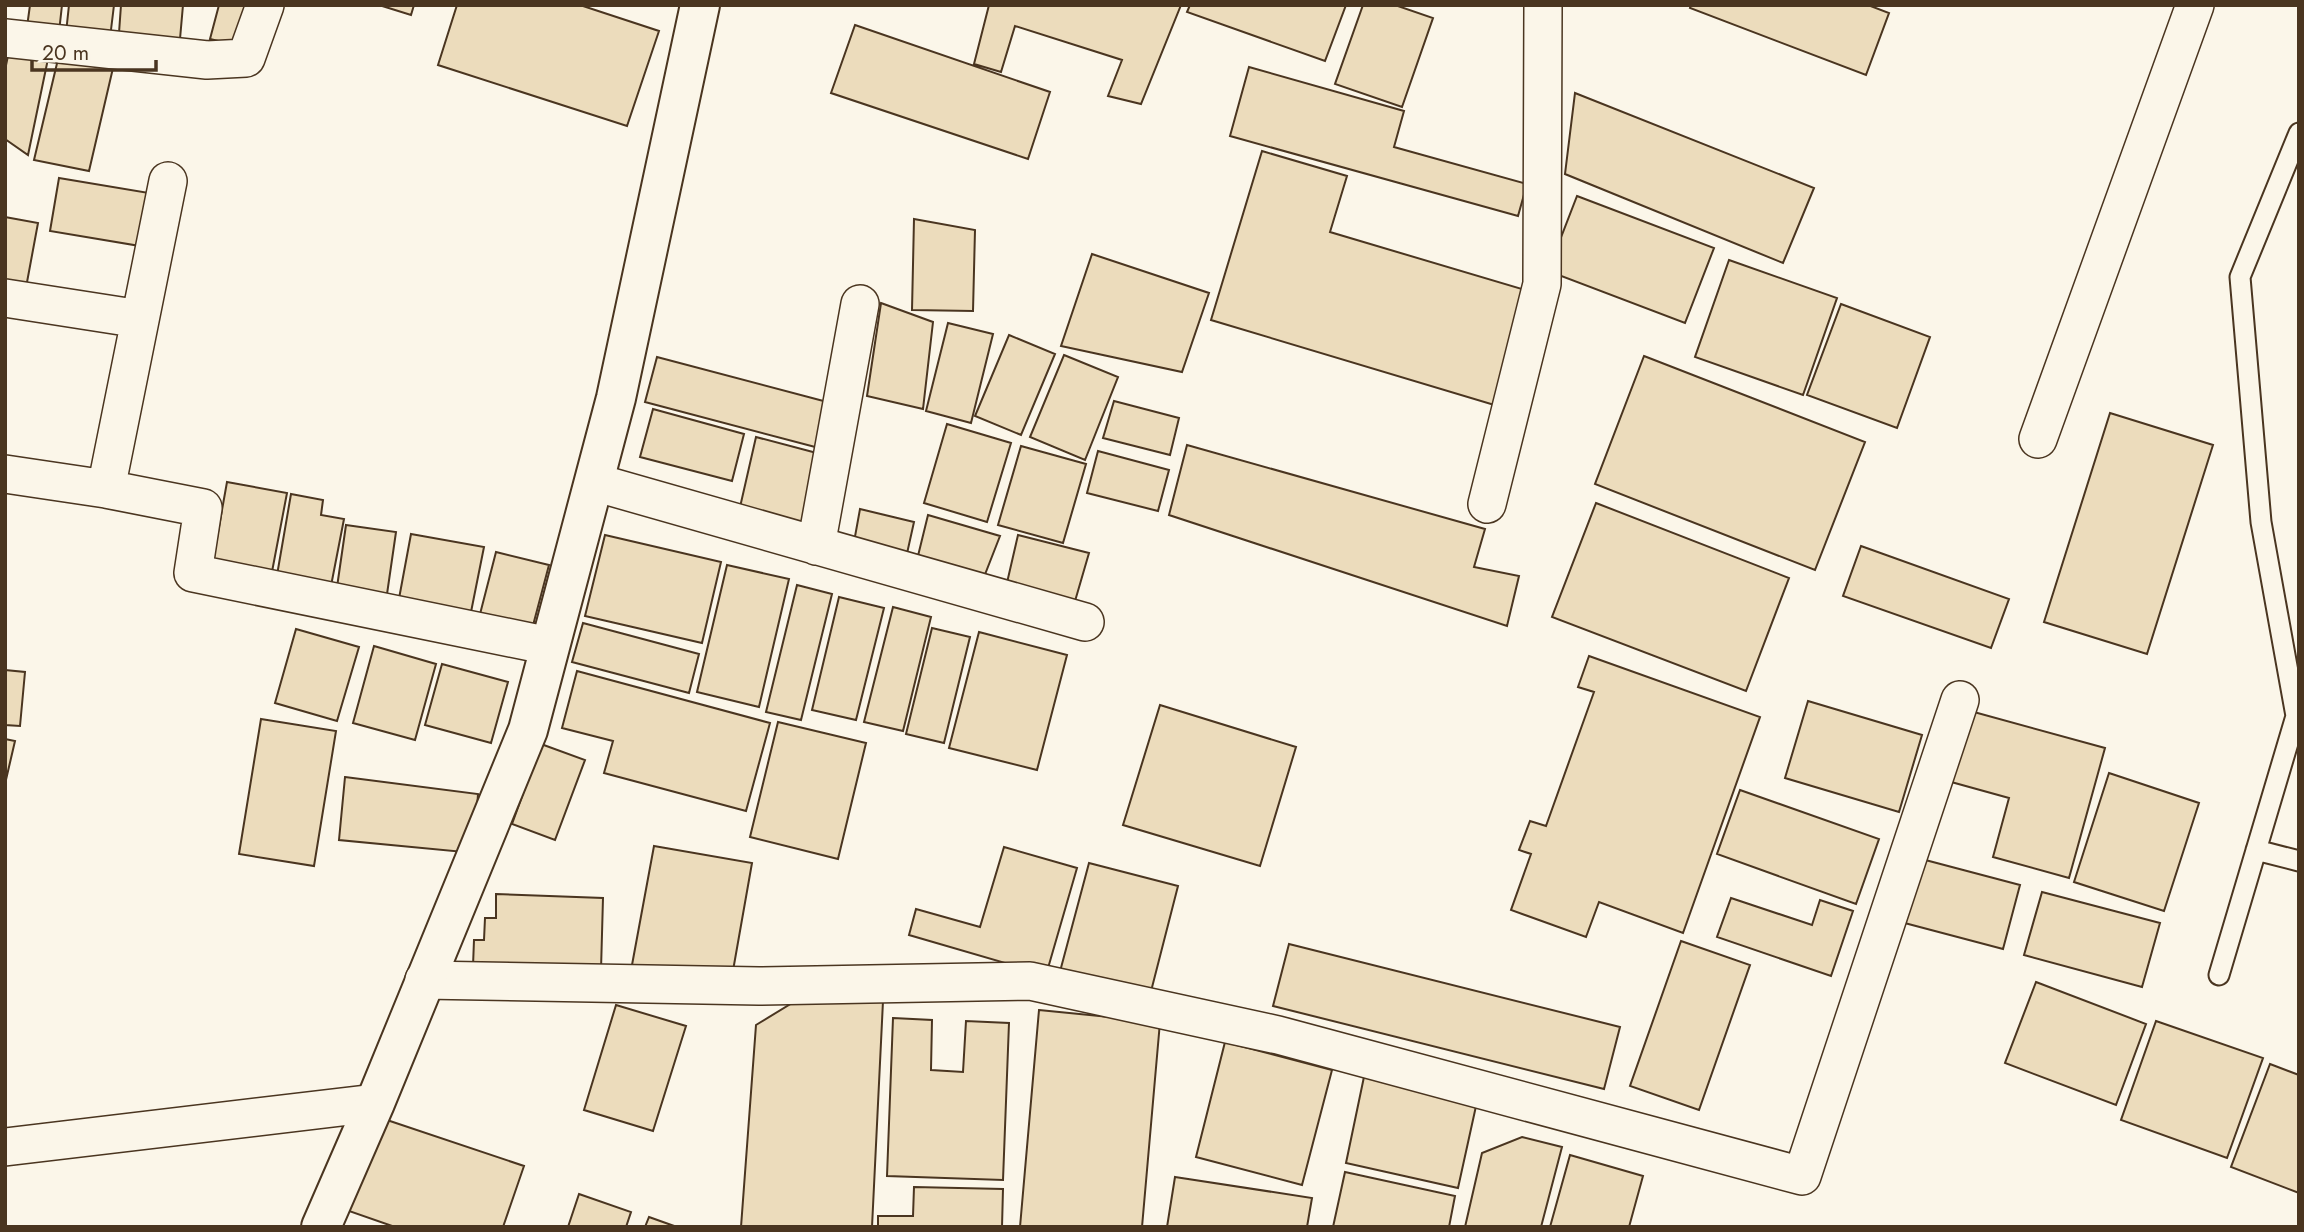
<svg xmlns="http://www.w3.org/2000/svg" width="2304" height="1232" viewBox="0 0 2304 1232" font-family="Jost,sans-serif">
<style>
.building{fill:#ecdcbc;stroke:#4a3520;stroke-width:2}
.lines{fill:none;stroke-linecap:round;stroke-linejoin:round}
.service-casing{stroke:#4a3520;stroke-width:23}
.minor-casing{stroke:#4a3520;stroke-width:40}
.tertiary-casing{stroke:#4a3520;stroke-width:42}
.service{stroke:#fbf6e9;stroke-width:19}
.minor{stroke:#fbf6e9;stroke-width:37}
.tertiary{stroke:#fbf6e9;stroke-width:38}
</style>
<rect width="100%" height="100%" fill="#fbf6e9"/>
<!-- building -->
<path class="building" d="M30 5H62L59 32 27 27Z
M69 5H114L110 38 66 33Z
M121 5H183L180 39 119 33Z
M219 5H256L244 47 210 39Z
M379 5H414L411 15Z
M457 5H580L659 31 627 126 438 65Z
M989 5H1181L1141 104 1108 96 1122 60 1015 26 1001 72 974 64Z
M1190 5H1346L1325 61 1187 12Z
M1363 5H1395L1433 18 1402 107 1335 84Z
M1691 5H1868L1889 13 1866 75 1690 8Z
M855 25 1050 92 1028 159 831 93Z
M10 46 49 54 28 155 5 139V70Z
M59 55 113 68 89 171 34 160Z
M1249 67 1404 111 1394 147 1527 184 1518 216 1230 136Z
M1575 93 1814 188 1783 263 1565 174Z
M1262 151 1347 176 1330 232 1535 293 1501 407 1211 320Z
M59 178 149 193 140 246 50 231Z
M1577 196 1714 248 1685 323 1548 271Z
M5 217 38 223 25 293 5 289Z
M914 219 975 230 973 311 912 310Z
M1092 254 1209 293 1182 372 1061 346Z
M1729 260 1837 298 1803 395 1695 357Z
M881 303 933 322 923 409 867 396Z
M1841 304 1930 337 1897 428 1807 395Z
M948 323 993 334 971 423 926 411Z
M1009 335 1055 354 1021 435 975 416Z
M1064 355 1118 377 1085 460 1030 437Z
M1644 356 1865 442 1815 570 1595 484Z
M657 357 831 403 819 448 645 402Z
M1114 401 1179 418 1170 455 1103 438Z
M653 409 744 434 732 481 640 457Z
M2110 413 2213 445 2147 654 2044 622Z
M947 424 1011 443 987 522 924 503Z
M756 437 828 456 805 532 738 516Z
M1187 445 1485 529 1474 567 1519 576 1507 626 1169 515Z
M1021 446 1086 464 1063 543 998 525Z
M1098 451 1169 470 1158 511 1087 493Z
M227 482 287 493 271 577 212 566Z
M291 494 323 500 321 515 344 519 330 591 276 581Z
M1596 503 1789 578 1746 691 1552 617Z
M860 509 914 522 906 558 854 542Z
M928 515 1000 536 982 582 916 564Z
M346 525 396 532 386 601 336 594Z
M411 534 484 547 470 617 398 604Z
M605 535 721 562 702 643 585 616Z
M1018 535 1089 553 1073 608 1006 587Z
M1861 546 2009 599 1991 648 1843 596Z
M496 552 549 565 531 633 479 618Z
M727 565 789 579 759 707 697 692Z
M797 585 832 594 801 720 766 712Z
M839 597 884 608 856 720 812 710Z
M893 607 931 617 903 731 864 722Z
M583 623 699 654 689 693 572 662Z
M932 628 970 637 944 743 906 734Z
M296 629 359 647 337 721 275 703Z
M979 632 1067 655 1037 770 949 748Z
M374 646 436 664 415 740 353 723Z
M1589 656 1760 717 1683 933 1599 902 1586 937 1511 910 1531 854 1519 850 1530 821 1546 826 1594 692 1578 687Z
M442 664 508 682 491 743 425 725Z
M5 670 25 672 20 726 5 725Z
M577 671 770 723 746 811 604 773 613 741 562 728Z
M1808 701 1922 735 1899 812 1785 778Z
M1160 705 1296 747 1260 866 1123 825Z
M1963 709 2105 748 2069 878 1993 857 2009 798 1944 780Z
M261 719 336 731 314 866 239 854Z
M778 722 866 743 838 859 750 837Z
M5 739 15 741 5 784Z
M541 744 585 760 555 840 512 824Z
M2109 773 2199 803 2164 911 2074 882Z
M345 777 478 794 474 853 339 840Z
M1740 790 1879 839 1856 904 1717 854Z
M654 846 752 863 731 982 632 965Z
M1004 847 1077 868 1046 975 909 935 916 909 980 927Z
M1914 857 2020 885 2003 949 1897 921Z
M1089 863 1178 886 1148 1003 1058 979Z
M2042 892 2160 923 2142 987 2024 955Z
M496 894 603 898 601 970 473 966 474 940H484L485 918H496Z
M1731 898 1812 925 1820 900 1853 911 1831 976 1717 937Z
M1681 941 1750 965 1699 1110 1630 1086Z
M1289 944 1620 1027 1604 1089 1273 1006Z
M2036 982 2146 1024 2116 1105 2005 1063Z
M802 997 883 1001 872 1227H741L756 1025Z
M616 1005 686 1026 653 1131 584 1110Z
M1039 1010 1160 1022 1142 1227H1020Z
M893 1018 932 1020 931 1070 963 1072 966 1021 1009 1023 1003 1180 887 1176Z
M2156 1021 2263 1058 2227 1158 2121 1120Z
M1225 1042 1332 1070 1302 1185 1196 1157Z
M2270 1064 2299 1075V1193L2231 1167Z
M1365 1072 1478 1097 1458 1188 1346 1163Z
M378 1117 524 1166 503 1227H395L346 1210Z
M1522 1137 1562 1147 1541 1227H1465L1482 1153Z
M1570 1155 1643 1176 1629 1227H1550Z
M1345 1172 1455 1196 1449 1227H1333Z
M1175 1177 1312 1198 1307 1227H1167Z
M914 1187 1003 1189 1002 1227H878V1216H913Z
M579 1194 631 1212 626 1227H568Z
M649 1217 677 1227H645Z"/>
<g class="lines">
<!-- service casing -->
<g class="service-casing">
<path id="service" d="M2256 850 2299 861
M2219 975 2296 716 2261 522 2240 277 2299 133"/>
</g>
<!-- minor casing -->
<g class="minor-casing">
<path id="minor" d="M5 38 207 60 246 58 265 5
M5 298 140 319
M2038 439 2195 5
M5 474 106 489 203 508 193 573 550 646
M594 482 1085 622
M106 489 168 181
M1487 504 1542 284 1543 5
M816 546 860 304
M424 980 759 986 1030 981 1278 1035 1802 1176 1960 700
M5 1147 375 1103"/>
</g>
<!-- tertiary casing -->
<g class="tertiary-casing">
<path id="tertiary" d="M321 1227 375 1103 528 730 616 398 700 5"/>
</g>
<!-- service -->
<use href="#service" class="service"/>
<!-- minor -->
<use href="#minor" class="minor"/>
<!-- tertiary -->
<use href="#tertiary" class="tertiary"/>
</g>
<!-- border -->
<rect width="2304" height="1232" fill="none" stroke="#4a3520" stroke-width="14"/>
<!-- scale -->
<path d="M32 60v10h124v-10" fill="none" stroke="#4a3520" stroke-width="3.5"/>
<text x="42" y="60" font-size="21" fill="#4a3520" stroke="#fbf6e9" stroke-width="5" paint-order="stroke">20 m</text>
</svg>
